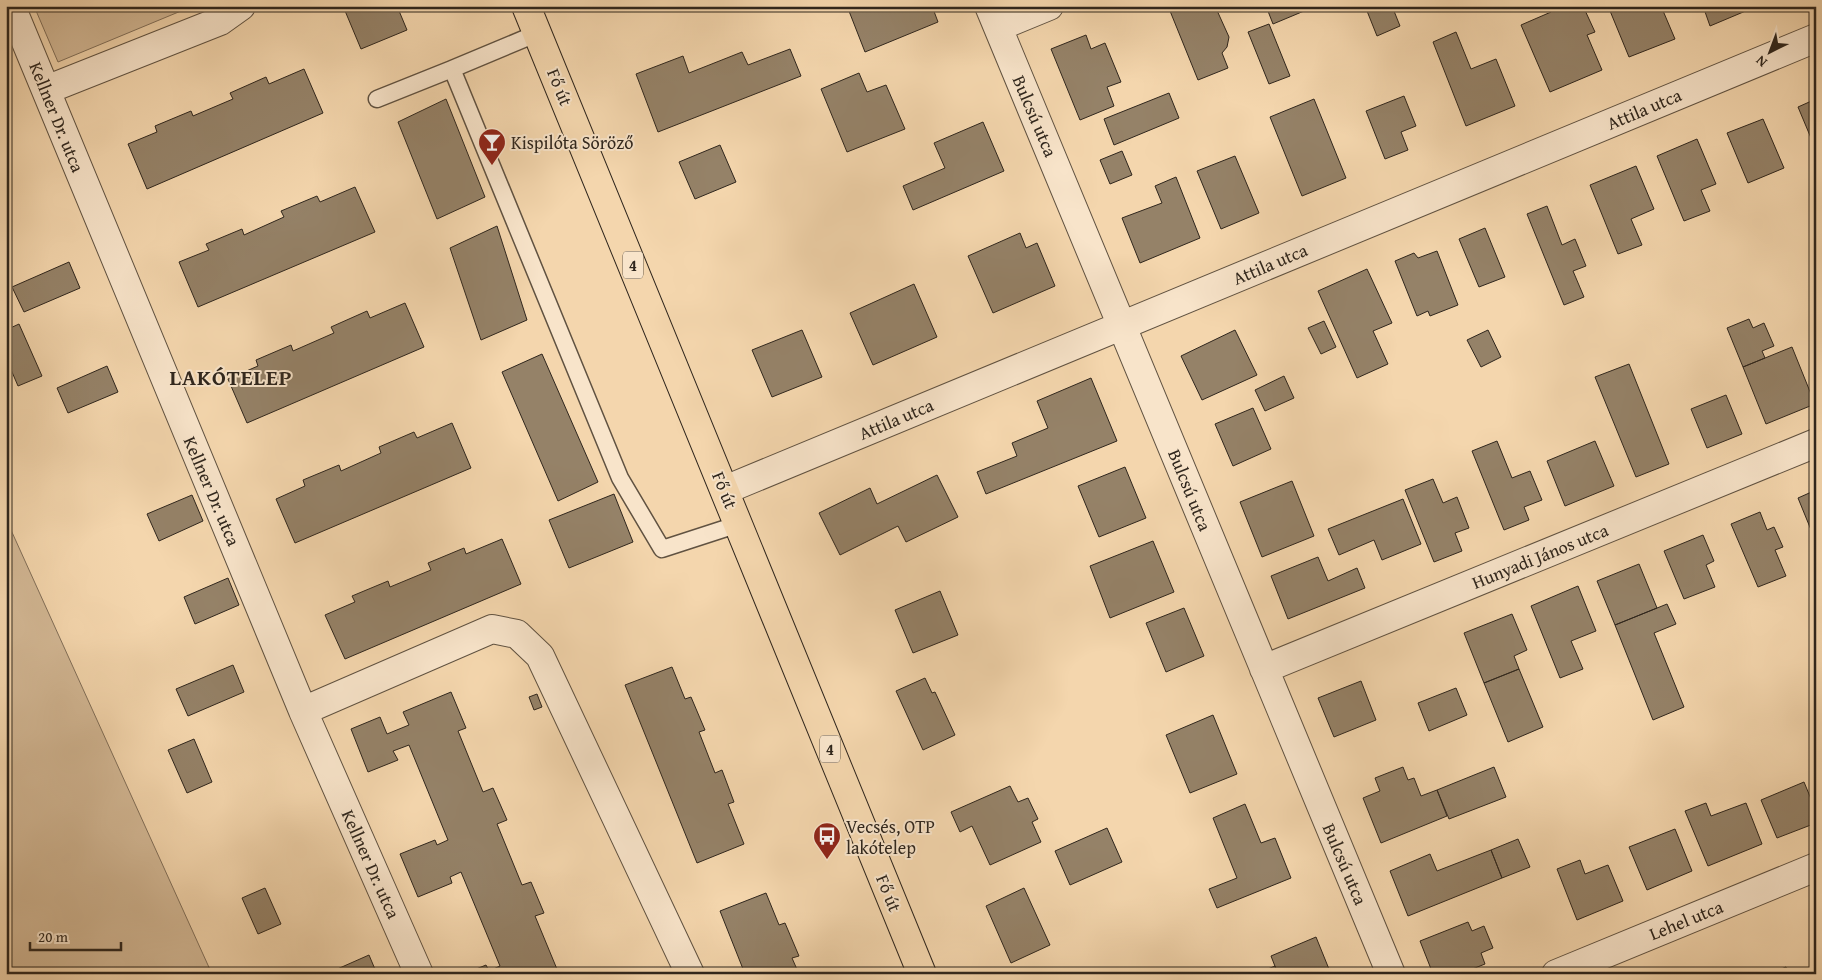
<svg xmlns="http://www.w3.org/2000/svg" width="1822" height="980" viewBox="0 0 1822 980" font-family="'Gentium Book Plus',serif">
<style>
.green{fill:#d3b895;stroke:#816f59}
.building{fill:#958268;stroke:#2f261d}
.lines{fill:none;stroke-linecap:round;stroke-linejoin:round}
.service-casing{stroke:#605241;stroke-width:19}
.minor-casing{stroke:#605241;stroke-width:30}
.primary-casing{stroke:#2f261d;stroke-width:30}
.service{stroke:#f8e4ca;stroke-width:16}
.minor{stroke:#f8e4ca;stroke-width:28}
.primary{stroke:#f4d6ad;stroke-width:28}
.labels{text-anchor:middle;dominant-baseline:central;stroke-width:4;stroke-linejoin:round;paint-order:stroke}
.shield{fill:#f8e4ca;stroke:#6b5f51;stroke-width:1}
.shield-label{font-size:16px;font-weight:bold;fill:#2f261d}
.street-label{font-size:18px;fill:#2f261d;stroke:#f8e4ca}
.poi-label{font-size:18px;fill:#2f261d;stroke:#f8e4ca;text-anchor:start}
.district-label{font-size:22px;font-weight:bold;letter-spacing:1px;fill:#2f261d;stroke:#f8e4ca}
</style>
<rect width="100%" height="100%" fill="#f4d6ad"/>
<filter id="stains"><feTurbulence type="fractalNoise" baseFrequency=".004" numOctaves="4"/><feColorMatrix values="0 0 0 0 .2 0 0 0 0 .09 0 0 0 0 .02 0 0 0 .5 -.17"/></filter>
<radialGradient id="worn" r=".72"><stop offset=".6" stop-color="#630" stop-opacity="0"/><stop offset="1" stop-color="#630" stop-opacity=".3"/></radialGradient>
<!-- green -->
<path class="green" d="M34 6H193L58 62Z
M6 519 212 974H6Z"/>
<!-- building -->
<path class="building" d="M343 6H397L407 30 361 49Z
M847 6H932L938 22 865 52Z
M1168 6H1215L1229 37 1227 47 1222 53 1228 68 1198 80Z
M1266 6H1316L1273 24Z
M1365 6H1392L1400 26 1377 36Z
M1552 6H1583L1595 32 1587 35 1602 70 1550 92 1521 25 1551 12 1549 7Z
M1608 6H1661L1675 39 1629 57Z
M1703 6H1746L1748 10 1710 26Z
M1269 24 1290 76 1269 84 1248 32Z
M1456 32 1471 69 1496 59 1515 106 1466 126 1433 42Z
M1086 35 1091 49 1105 43 1121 82 1107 87 1114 106 1080 120 1051 49Z
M790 49 801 76 658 132 636 74 683 56 689 73 742 52 748 65Z
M304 69 323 113 147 189 128 144 157 132 155 126 191 111 193 116 233 99 230 93 266 77 269 84Z
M859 73 867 92 886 85 905 129 847 152 821 89Z
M1169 93 1179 118 1114 145 1104 119Z
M1404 96 1416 126 1401 132 1408 150 1385 159 1366 111Z
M446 99 485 197 437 219 398 122Z
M1314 99 1346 178 1302 196 1270 117Z
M1816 99V150L1798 107Z
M1763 119 1784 168 1748 183 1727 133Z
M983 122 1004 171 913 210 903 186 945 168 934 143Z
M1697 139 1716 184 1701 190 1710 211 1684 221 1657 156Z
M720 145 736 182 695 199 679 162Z
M1122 151 1132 175 1110 184 1100 160Z
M1235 156 1259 213 1221 229 1197 171Z
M1636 166 1654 209 1631 219 1642 245 1618 254 1590 185Z
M1176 177 1200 238 1140 263 1122 218 1162 203 1155 186Z
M355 187 375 232 198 307 179 262 209 250 206 244 242 229 244 235 284 217 281 211 317 196 320 202Z
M1547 206 1562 245 1575 239 1586 266 1573 271 1584 297 1564 305 1527 214Z
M497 226 527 320 481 340 450 248Z
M1485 228 1505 277 1479 287 1459 239Z
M1020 233 1026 248 1037 243 1055 286 993 313 968 256Z
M1437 251 1458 305 1430 316 1428 311 1417 316 1395 261 1414 253 1418 258Z
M69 262 80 288 24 312 12 287Z
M1367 269 1392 323 1373 331 1388 364 1357 378 1318 291Z
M914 284 937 337 873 365 850 313Z
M405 303 424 347 247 423 228 379 258 366 256 360 291 345 293 351 334 333 331 327 367 311 370 318Z
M1749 319 1753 328 1764 323 1774 346 1762 351 1765 358 1743 367 1727 328Z
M1324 321 1336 347 1321 354 1308 328Z
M19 324 42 376 18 386 6 358V330Z
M802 330 822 377 772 397 752 350Z
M1235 330 1257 375 1202 400 1181 356Z
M1488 330 1501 357 1481 367 1467 340Z
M1792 347 1815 404 1766 424 1743 367Z
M542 354 598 482 558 501 502 372Z
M1629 364 1669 464 1636 477 1595 377Z
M107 366 118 392 68 413 57 388Z
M1284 376 1294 398 1265 411 1255 390Z
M1091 378 1117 441 986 494 977 472 1017 456 1012 443 1048 428 1037 401Z
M1726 395 1742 434 1707 448 1691 409Z
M1253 408 1271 449 1233 466 1215 424Z
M452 423 471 468 295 543 276 499 305 486 303 480 339 465 341 471 381 453 379 447 414 432 417 438Z
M1497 441 1512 478 1530 471 1542 500 1524 507 1529 520 1504 530 1472 451Z
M1595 441 1614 486 1565 506 1547 461Z
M1125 467 1146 518 1099 537 1078 486Z
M937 475 958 517 906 542 898 526 840 555 819 513 870 488 877 504Z
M1433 479 1443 503 1457 497 1469 528 1455 533 1462 551 1434 562 1405 490Z
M1292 481 1314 536 1262 557 1240 502Z
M1816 490V542L1798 498Z
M614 494 633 542 569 568 549 520Z
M192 495 203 521 159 541 147 514Z
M1403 499 1421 544 1382 560 1374 540 1339 555 1328 529Z
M1760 512 1767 530 1774 527 1783 547 1775 550 1786 576 1758 587 1731 524Z
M1703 535 1714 561 1706 565 1715 587 1684 599 1664 551Z
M502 539 521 584 345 659 325 615 355 602 352 596 388 581 390 587 431 570 428 563 464 548 466 554Z
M1153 541 1174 592 1110 618 1090 566Z
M1318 557 1328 581 1357 568 1365 588 1288 619 1271 576Z
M1639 564 1657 608 1615 625 1597 581Z
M228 578 239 605 195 624 184 597Z
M1578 586 1596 631 1571 641 1583 669 1560 678 1531 606Z
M940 591 958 635 913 653 895 610Z
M1667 604 1676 624 1654 633 1684 707 1653 720 1615 625Z
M1184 608 1204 656 1166 672 1146 623Z
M1512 614 1527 650 1514 656 1519 669 1484 683 1464 633Z
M233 665 244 692 188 716 176 689Z
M672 667 685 699 691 697 705 730 699 732 715 773 722 770 734 802 728 804 744 844 697 863 625 685Z
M1519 669 1543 727 1508 742 1484 683Z
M925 678 932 693 935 692 955 735 923 750 896 691Z
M1361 681 1376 720 1334 737 1318 698Z
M1456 688 1467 715 1429 731 1418 703Z
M451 692 466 728 458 731 483 792 493 788 507 820 497 824 522 885 531 882 544 913 535 916 559 974H464L486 965 489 971 500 966 461 872 450 877 452 883 418 897 400 854 435 840 437 845 448 840 409 745 393 751 398 760 368 772 351 729 380 717 387 734 409 725 403 712Z
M537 694 542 707 534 710 529 697Z
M1213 715 1237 774 1190 793 1166 735Z
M194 739 212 782 187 793 168 750Z
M1403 767 1408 780 1414 778 1421 796 1437 790 1447 816 1381 843 1363 798 1380 791 1375 778Z
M1494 767 1506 797 1449 819 1437 790Z
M1804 782 1816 811V823L1777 838 1761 800Z
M1010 786 1018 802 1028 798 1038 819 1032 822 1041 842 990 865 972 826 960 832 951 812Z
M1706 803 1711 816 1746 803 1762 844 1708 866 1685 811Z
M1245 804 1261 843 1275 838 1291 878 1217 908 1209 889 1237 878 1213 818Z
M1107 828 1122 862 1070 885 1055 851Z
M1675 829 1692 871 1647 890 1629 847Z
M1518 839 1530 867 1502 878 1491 850Z
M1491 850 1502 878 1408 916 1390 871 1430 854 1437 871Z
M1580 860 1585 874 1608 865 1623 901 1577 920 1557 869Z
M265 888 281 924 258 934 242 898Z
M1024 888 1050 945 1011 963 986 906Z
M766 893 779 925 785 923 799 956 792 958 799 974H745L720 911Z
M1468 922 1472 931 1484 926 1493 948 1481 953 1485 964 1460 974H1433L1420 941Z
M1316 937 1331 974H1278L1271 956Z
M369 955 377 974H326Z
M1275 966 1278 974H1256Z
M1786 967 1789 974H1769Z"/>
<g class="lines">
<!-- service casing -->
<g class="service-casing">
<path id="service" d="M538 33 452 69 620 478 662 549 739 524
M377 99 452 69"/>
</g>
<!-- minor casing -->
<g class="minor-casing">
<path id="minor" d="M11 6 303 711 419 974
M989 6 1391 974
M998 27 1049 6
M46 90 220 21 241 6
M725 490 1816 38
M1264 669 1816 443
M303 711 492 629 517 634 540 656 690 974
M1556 974 1816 867"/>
</g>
<!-- primary casing -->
<g class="primary-casing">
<path id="primary" d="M526 6 922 974"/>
</g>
<!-- service -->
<use href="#service" class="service"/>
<!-- minor -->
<use href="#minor" class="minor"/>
<!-- primary -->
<use href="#primary" class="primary"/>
</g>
<!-- icons -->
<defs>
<g id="bar-pin" transform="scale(1.4375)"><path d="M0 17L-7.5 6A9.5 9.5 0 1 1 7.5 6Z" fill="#8f2418" stroke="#f8e4ca"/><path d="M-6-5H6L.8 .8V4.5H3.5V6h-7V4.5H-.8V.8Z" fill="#fff"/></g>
<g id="bus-pin" transform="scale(1.4375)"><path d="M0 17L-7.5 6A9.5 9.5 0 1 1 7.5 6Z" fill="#8f2418" stroke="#f8e4ca"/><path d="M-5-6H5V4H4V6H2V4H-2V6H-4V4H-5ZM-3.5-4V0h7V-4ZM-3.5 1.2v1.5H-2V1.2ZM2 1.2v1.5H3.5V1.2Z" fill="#fff"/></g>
</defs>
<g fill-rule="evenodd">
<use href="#bar-pin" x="492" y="142"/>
<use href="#bus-pin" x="827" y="836"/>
</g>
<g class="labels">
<!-- shield labels -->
<g class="shield">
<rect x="623" y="251.5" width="20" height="27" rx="4"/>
<rect x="820" y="735.5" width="20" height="27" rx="4"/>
</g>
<g class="shield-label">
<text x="633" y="265">4</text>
<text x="830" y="749">4</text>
</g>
<!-- street labels -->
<g class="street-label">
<text transform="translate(560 87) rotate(68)">Fő út</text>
<text transform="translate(1644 109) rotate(-23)">Attila utca</text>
<text transform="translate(1035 116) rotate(67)">Bulcsú utca</text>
<text transform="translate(57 117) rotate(68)">Kellner Dr. utca</text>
<text transform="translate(1270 264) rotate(-23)">Attila utca</text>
<text transform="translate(896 419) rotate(-23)">Attila utca</text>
<text transform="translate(725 490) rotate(68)">Fő út</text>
<text transform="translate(1190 490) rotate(68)">Bulcsú utca</text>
<text transform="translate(212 491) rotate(67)">Kellner Dr. utca</text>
<text transform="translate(1540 556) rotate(-22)">Hunyadi János utca</text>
<text transform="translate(371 864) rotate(66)">Kellner Dr. utca</text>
<text transform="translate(1345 864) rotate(67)">Bulcsú utca</text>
<text transform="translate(889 893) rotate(68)">Fő út</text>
<text transform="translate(1686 920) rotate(-22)">Lehel utca</text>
</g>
<!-- poi labels -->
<g class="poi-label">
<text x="511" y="142">Kispilóta Söröző</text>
<text x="846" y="826">Vecsés, OTP<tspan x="846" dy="21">lakótelep</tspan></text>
</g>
<!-- district labels -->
<g class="district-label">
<text x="231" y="377">LAKÓTELEP</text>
</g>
</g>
<!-- margin -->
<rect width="1822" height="980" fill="none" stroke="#f4d6ad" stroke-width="25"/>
<rect x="8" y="8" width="1807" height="965" fill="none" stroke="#2f261d" stroke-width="2.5"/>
<rect x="12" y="12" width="1797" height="955" fill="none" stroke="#2f261d"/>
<!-- north arrow -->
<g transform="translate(1770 52) rotate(222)" stroke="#f8e4ca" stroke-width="4" paint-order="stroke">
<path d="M0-4L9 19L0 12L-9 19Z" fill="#2f261d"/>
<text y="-8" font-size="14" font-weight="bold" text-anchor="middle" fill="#2f261d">N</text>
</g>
<!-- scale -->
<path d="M30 942v8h91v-8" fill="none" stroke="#2f261d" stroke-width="2.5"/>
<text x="38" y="942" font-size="15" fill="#2f261d" stroke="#f8e4ca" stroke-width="4" paint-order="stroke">20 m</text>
<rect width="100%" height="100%" filter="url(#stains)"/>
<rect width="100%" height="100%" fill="url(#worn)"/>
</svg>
